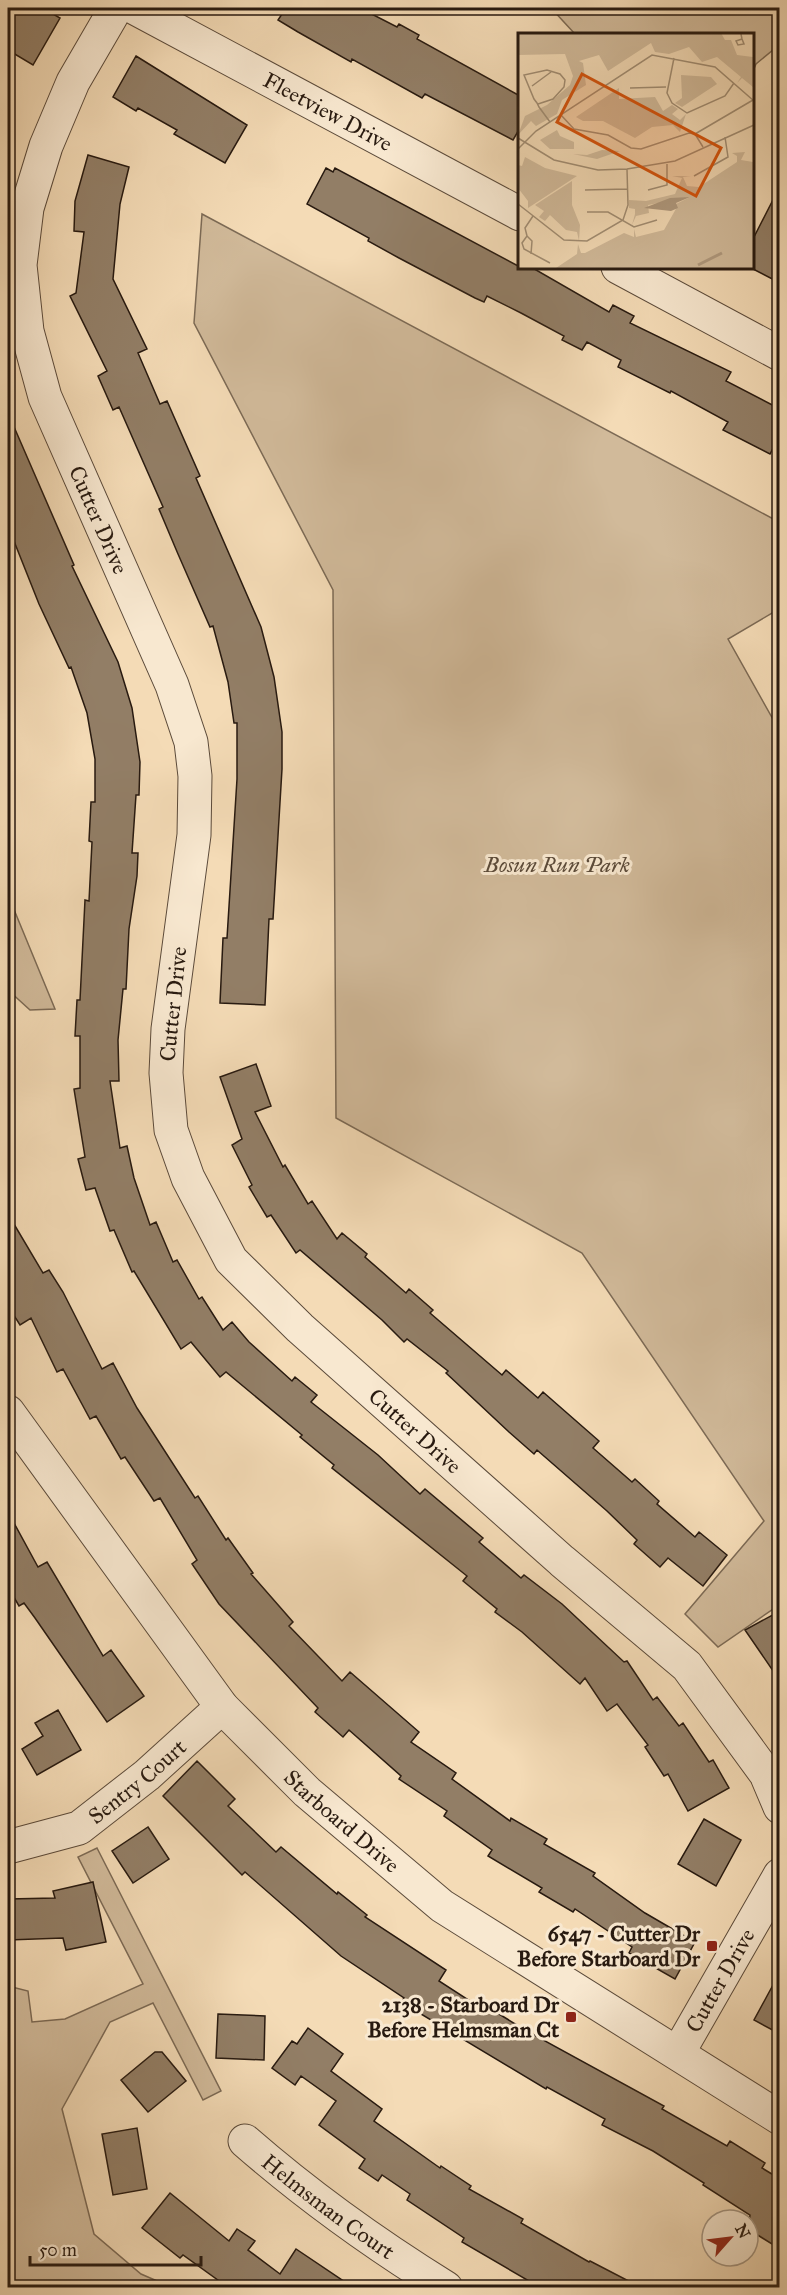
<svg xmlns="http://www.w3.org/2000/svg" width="787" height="2295" viewBox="0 0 787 2295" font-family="'IM FELL Great Primer',serif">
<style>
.green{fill:#d1ba9a;stroke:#7c6a55;stroke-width:1.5}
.building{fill:#927e66;stroke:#281a10;stroke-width:1.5}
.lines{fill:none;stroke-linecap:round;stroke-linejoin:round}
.minor-casing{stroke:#5b4a3a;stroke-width:35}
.minor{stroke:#f8e8d0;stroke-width:33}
.poi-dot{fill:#8f2418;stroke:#f8e8d0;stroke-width:2}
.labels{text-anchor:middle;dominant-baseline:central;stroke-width:6;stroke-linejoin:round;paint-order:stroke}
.street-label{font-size:22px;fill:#281a10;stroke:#f8e8d0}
.park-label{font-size:22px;font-style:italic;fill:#5b4a39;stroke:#f8e8d0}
.poi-label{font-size:22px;font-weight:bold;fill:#281a10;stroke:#f8e8d0;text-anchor:end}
.inset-river{fill:none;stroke:#af997e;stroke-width:3}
.inset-road{fill:none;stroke:#a28e74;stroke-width:1.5}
.view{fill:#d5530c;fill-opacity:0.15;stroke:#d5530c;stroke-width:3}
.inset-edge{fill:none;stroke:#281a10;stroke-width:3}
</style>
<rect width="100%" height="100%" fill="#f4dbb6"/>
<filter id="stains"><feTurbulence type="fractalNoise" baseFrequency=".00333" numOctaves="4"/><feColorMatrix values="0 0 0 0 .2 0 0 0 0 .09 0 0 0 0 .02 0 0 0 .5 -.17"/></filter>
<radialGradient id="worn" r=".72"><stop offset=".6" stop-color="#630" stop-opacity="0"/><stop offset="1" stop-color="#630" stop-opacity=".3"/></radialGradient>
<!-- green -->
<path class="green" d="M551 8H779V45L756 64 753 71 752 34H575Z
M202 214 779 522V609L728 639 779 730V1605L718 1647 685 1614 764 1521 582 1253 336 1118 333 590 194 323Z
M8 895 55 1009 30 1010 8 990Z
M97 1848 221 2091 203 2100 153 2003 110 2022 62 2109 94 2234 141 2274 171 2287 8 2288V1986L28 1991 32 2022 65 2019 143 1984 78 1857Z"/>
<!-- building -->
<path class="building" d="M8 8H43L60 18 33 65 8 50Z
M286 8H360L397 27 399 24 419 35 417 39 520 96V128L513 140 425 94 422 98 352 59 351 62 298 32 278 20Z
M136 56 247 125 225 163 174 134 177 130 138 108 136 111 113 97Z
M88 155 129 167 120 204 113 279 147 349 138 353 160 404 167 401 200 476 196 478 261 627 274 677 282 732V769L273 919H269L265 1005 220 1003 223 938H227L237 779V723H234L228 682 213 626 210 627 178 554 159 509 163 507 119 407 113 410 98 376 107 371 70 296 76 293 84 232 74 231 75 201Z
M326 168 333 172 335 168 520 267H531L609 312 613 305 634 316 630 323 731 372 726 381 780 409V435L770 454 723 430 728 422 671 391 670 393 618 367 621 360 587 342 582 350 562 340 564 336 521 313 487 296 484 302 475 298 399 258 368 241 369 238 307 204Z
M780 186V283L753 269V239Z
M8 413 74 565 72 566 118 662 132 708 140 762 139 795H136L132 853H138L137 876 129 929 126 989H123L118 1040 119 1081H110L120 1148 127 1146 134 1178 150 1225 156 1222 173 1262 177 1260 199 1299 202 1297 223 1330 232 1322 249 1342 292 1381 295 1377 317 1395 311 1402 378 1455 420 1494 425 1489 483 1538 479 1542 521 1578 524 1575 562 1604 624 1662 627 1661 653 1700 657 1697 679 1726 683 1723 709 1762 713 1760 729 1788 688 1811 668 1774 664 1776 645 1747 648 1745 617 1704 607 1711 585 1678 580 1684 522 1632 495 1612 497 1609 463 1581 467 1576 332 1468 334 1465 300 1437 302 1435 226 1372 220 1377 191 1342 181 1349 134 1271 132 1272 114 1230 110 1231 95 1188 86 1190 78 1159 85 1157 74 1089 80 1088V1036H75L77 1000H80L85 900 89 901 92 842 89 841 91 802H95V759L87 713 71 667 69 668 39 604 8 526Z
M256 1064 271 1106 255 1112 283 1167 285 1165 308 1204 312 1201 337 1239 342 1233 367 1254 365 1257 406 1293 409 1289 433 1310 430 1313 502 1375 506 1370 538 1398 543 1392 599 1441 593 1448 632 1482 635 1479 659 1501 657 1504 695 1537 699 1532 727 1555 703 1586 668 1558 660 1567 634 1544 637 1540 607 1511 537 1450 534 1454 509 1432 446 1373 448 1371 407 1339 404 1342 382 1320 300 1250 296 1253 271 1215 267 1217 249 1187 252 1185 232 1145 242 1139 220 1077Z
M8 1214 43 1273 49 1270 63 1292 102 1369 113 1363 137 1408 195 1498 198 1496 226 1540 228 1538 253 1573 251 1574 293 1622 289 1626 342 1681 350 1672 419 1732 411 1742 456 1773 452 1779 510 1821 511 1818 547 1839 544 1844 595 1873 593 1876 645 1913 695 1942 675 1979 629 1953 632 1947 575 1909 573 1912 539 1892 542 1888 488 1856 492 1850 444 1816 447 1811 399 1779 401 1776 349 1730 343 1737 315 1712 318 1708 219 1604 192 1564 197 1560 160 1498 154 1501 125 1457 121 1459 96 1416 90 1419 63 1369 57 1372 31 1318 20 1325 8 1306Z
M8 1512 38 1567 47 1562 103 1656 111 1650 144 1696 107 1722 35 1618 24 1603 19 1606 8 1587Z
M780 1611V1681L745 1630Z
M58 1710 81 1750 37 1775 22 1749 43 1736 35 1723Z
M197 1761 235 1799 228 1806 276 1852 281 1847 337 1894 338 1892 367 1915 365 1917 446 1970 439 1981 476 2005 478 2001 525 2030 664 2106 662 2109 727 2146 730 2141 765 2163 762 2168 780 2179V2249L748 2229 750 2215 703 2185 704 2183 653 2151 602 2125 605 2119 547 2087 546 2089 401 2002 404 1998 341 1956 245 1872 242 1875 163 1796Z
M704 1819 741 1840 716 1886 678 1864Z
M148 1827 169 1859 133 1883 112 1851Z
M93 1882 106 1942 66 1950 63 1938 8 1940V1899L55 1898 53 1891Z
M780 1972V2034L754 2020Z
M218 2014 265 2016 264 2060 216 2058Z
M308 2028 343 2054 331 2071 382 2109 374 2121 440 2168 441 2166 471 2186 469 2189 523 2219 521 2223 589 2262 590 2261 642 2288H541L462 2242 464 2238 407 2200 410 2194 382 2175 378 2181 359 2168 365 2159 319 2125 336 2101 301 2076 295 2085 272 2068 292 2041 297 2044Z
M155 2052H162L186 2081 148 2112 121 2080Z
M137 2128 147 2189 113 2195 102 2134Z
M170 2193 229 2241 237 2229 255 2241 248 2250 280 2274 296 2249 354 2288H229L183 2255 180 2258 142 2228Z"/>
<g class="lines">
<!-- minor casing -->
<g class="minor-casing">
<g id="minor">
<path id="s1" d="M116 8 73 82 46 146 27 208 20 265 27 331 45 397 172 685 191 742 195 776 194 835 168 1029 166 1073 171 1130 188 1178 231 1260 300 1328 562 1561 687 1666 766 1774 780 1807"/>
<path id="s2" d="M135 8 520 214"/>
<path d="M618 267 780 354"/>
<path id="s3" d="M8 1412 222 1707 307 1792 442 1906 780 2118"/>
<path id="s4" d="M8 1847 79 1828 147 1775 222 1707"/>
<path id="s5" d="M678 2053 780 1875"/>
<path id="s6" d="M245 2141C308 2196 375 2244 446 2288"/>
</g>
</g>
<!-- minor -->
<use href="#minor" class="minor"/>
</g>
<!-- markers -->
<g class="poi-dot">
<rect x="706" y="1940" width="12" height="12" rx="3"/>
<rect x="565" y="2011" width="12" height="12" rx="3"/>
</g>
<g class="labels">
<!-- street labels -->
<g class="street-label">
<text stroke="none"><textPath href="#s2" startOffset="219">Fleetview Drive</textPath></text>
<text stroke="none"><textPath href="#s1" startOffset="546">Cutter Drive</textPath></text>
<text transform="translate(173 1004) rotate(-84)">Cutter Drive</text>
<text stroke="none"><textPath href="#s1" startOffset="1572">Cutter Drive</textPath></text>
<text stroke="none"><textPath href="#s4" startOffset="148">Sentry Court</textPath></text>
<text stroke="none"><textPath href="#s3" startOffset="530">Starboard Drive</textPath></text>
<text stroke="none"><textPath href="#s5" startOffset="84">Cutter Drive</textPath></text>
<text stroke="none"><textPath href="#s6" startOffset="106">Helmsman Court</textPath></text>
</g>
<!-- park labels -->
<g class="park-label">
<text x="557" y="864">Bosun Run Park</text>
</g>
<!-- poi labels -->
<g class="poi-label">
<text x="700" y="1933">6547 - Cutter Dr<tspan x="700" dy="25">Before Starboard Dr</tspan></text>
<text x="559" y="2004">2138 - Starboard Dr<tspan x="559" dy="25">Before Helmsman Ct</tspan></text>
</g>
</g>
<!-- overview -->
<g transform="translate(518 33)">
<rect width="236" height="236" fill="#f4dbb6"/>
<path d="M0 0H203L207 7H213L219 22 235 24V54L224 45 219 50 223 44 199 24 184 29 171 14 151 21 137 19 133 10 90 38 81 22 61 28 65 30 68 52 44 67 39 81 18 93 13 88 0 102 7 83 29 72 52 52 55 43 47 21 0 22ZM163 42 193 44 199 51 164 74 157 70 164 65ZM101 55V66L137 64 145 78 154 72 160 76 154 81 162 87 168 81 162 99 155 92 134 94 117 105 85 88H65L58 84ZM39 97 42 103 56 109V116H32L22 107ZM84 117 102 118 79 126 55 121 69 122ZM227 119 223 127 235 129V235H38L59 221 60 211 63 220H67L106 200 116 204V196L118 204 146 197 159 174 156 172 172 164 130 172 131 180 118 183 114 192 117 181V176L111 175V167L128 168 157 161 164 145 154 143H173L165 144 169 153 181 154 219 129V123L214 120ZM7 124 27 135 59 143 10 175V168L0 155V132L4 133ZM54 148V172L62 192 61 208 59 199 48 197 32 182 27 188 21 184 26 178 17 172Z" fill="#d1ba9a"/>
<path d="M172 164 158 170 160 175 153 178 126 175 152 165Z" fill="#af997e"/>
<path class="inset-river" d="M180 232 204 220"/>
<path class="inset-road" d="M223 1 224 6 226 11 220 12 218 8 224 6M156 25 149 60 154 70 169 80 207 63 216 50M14 53 33 39M112 55 148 54M20 71 35 66 46 54 47 47 42 41 29 37 6 42 16 66 19 70 21 74 32 89M43 82 56 96 90 102 113 115 123 116 171 100 177 101 185 114M177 101 235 67M0 105 36 127 80 137 109 136 157 128 236 92M0 116 18 98 134 22 197 34 236 68M176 143 210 124 207 104M67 157 109 156M130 157 149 152V131M0 171 46 207 69 208 105 187 110 172 109 136M69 179H90L116 194 139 187M9 203 4 210 6 216 32 230M9 203 7 195 15 183M9 203 14 208 13 221"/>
<path class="view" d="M64 41 203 115 178 163 39 89Z"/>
<rect width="236" height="236" class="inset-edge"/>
</g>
<!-- margin -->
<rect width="787" height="2295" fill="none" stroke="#f4dbb6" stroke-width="30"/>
<rect x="9" y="9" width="769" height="2277" fill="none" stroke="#281a10" stroke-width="3"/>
<rect x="15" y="15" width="757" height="2265" fill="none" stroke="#281a10" stroke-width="1.5"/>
<!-- north arrow -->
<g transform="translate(730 2238) rotate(62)"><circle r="28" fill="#f8e8d0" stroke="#a59683" stroke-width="1.5"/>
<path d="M0-4.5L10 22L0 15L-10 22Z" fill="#8f2418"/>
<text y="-9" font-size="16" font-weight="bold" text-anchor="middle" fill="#281a10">N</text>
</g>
<!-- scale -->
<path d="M30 2256v9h171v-9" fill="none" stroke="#281a10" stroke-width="3"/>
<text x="39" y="2256" font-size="18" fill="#281a10" stroke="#f8e8d0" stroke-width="4.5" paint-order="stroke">50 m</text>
<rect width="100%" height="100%" filter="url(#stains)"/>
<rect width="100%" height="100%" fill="url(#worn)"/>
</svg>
